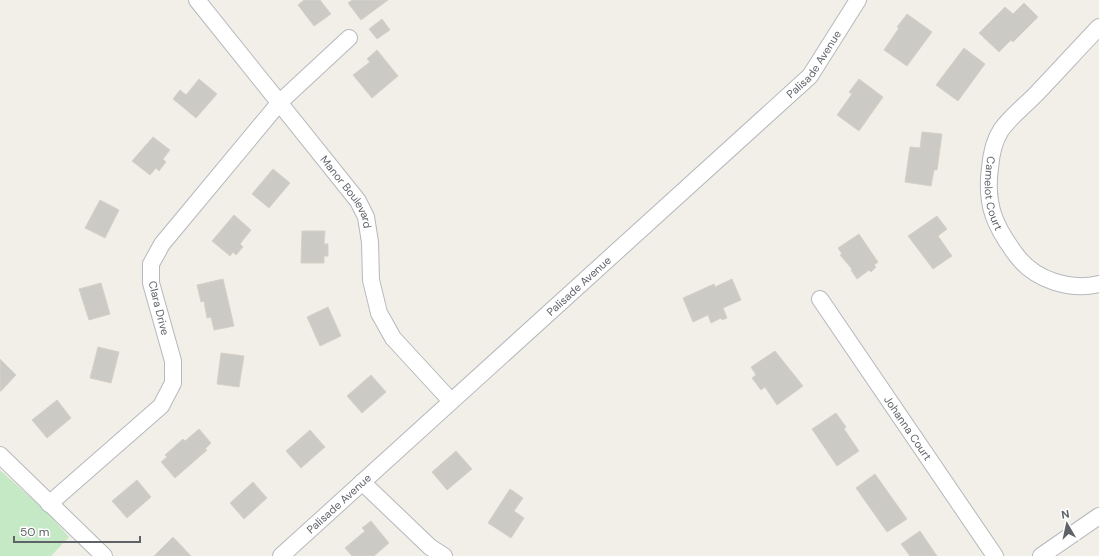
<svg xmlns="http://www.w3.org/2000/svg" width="1099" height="556" viewBox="0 0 1099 556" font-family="'DM Sans',sans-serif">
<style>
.green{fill:#c5e8c5}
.building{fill:#cccac5;stroke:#d6d1c6}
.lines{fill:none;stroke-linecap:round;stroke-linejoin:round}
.minor-casing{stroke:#b5b8bc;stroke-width:18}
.minor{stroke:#fff;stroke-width:16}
.labels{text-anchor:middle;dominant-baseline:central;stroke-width:3;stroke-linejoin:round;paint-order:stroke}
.street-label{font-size:11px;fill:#5f6368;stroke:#fff}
</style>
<rect width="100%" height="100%" fill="#f1efe8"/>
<!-- green -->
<path class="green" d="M0 470 47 512 69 537 51 556H0Z"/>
<!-- building -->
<path class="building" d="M304 0H320L331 14 314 26 298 5Z
M352 0H388L361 20 348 3Z
M1024 3 1038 17 1013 42 1011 40 999 52 979 33 1005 7 1013 14Z
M907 14 932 32 907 66 884 50 899 28 897 27Z
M382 19 390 30 377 39 369 29Z
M964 48 985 64 958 101 936 85Z
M377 50 398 76 372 98 353 75 370 62 367 59Z
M199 79 217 94 196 118 173 99 180 90 186 95Z
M859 79 883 97 859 131 837 115 852 94 849 92Z
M922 132 942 134 937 170H934L931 186 905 182 910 147 920 148Z
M153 137 170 150 163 159 166 162 159 171 156 168 150 175 132 161Z
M273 169 290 183 269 208 252 194Z
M100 200 119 210 105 238 85 228Z
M234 215 251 230 240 244 243 247 236 255 233 252 230 256 212 241Z
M937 216 947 229 938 236 952 256 933 269 908 236Z
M302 231H325L324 244H328V256H324V263H301Z
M859 234 878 262 874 265 876 267 871 272 869 270 857 279 851 270 852 269 840 255 842 254 838 248Z
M223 279 234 326 214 330 211 317 207 318 204 301 201 302 197 285Z
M732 279 741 300 723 308 727 318 722 320 721 318 711 323 708 315 693 322 683 298 714 284 715 287Z
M101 283 110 314 89 320 79 289Z
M328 307 341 336 320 346 307 317Z
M98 347 119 352 111 383 90 378Z
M775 351 803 386 777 405 765 387 761 390 752 378 756 375 751 367Z
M221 353 244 356 239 387 217 384Z
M0 359 16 375 1 391H0Z
M371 375 386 392 362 413 347 396Z
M57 400 71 418 47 438 32 420Z
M836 413 846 427 844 429 859 451 837 466 812 429Z
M199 429 211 443 205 449 207 450 175 478 161 462 167 457 165 455 183 439 185 441Z
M310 430 325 447 301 468 286 451Z
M456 451 472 469 447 490 432 472Z
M875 474 907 519 887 532 856 488Z
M137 480 151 497 127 518 112 501Z
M253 482 267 498 244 519 230 503Z
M510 489 523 498 514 511 524 518 511 538 488 523Z
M371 521 389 543 374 556H352L345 548 365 531 362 528Z
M920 531 937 556H910L901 544Z
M173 537 191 556H154Z"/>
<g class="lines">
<!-- minor casing -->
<g class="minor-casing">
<g id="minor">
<path id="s1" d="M197 0 358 201 366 217 370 242 371 280 379 313 393 338 451 401"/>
<path id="s2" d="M1099 27C1079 48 1059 70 1039 91 1027 104 1011 116 1001 130 994 141 991 155 990 168 985 205 995 227 1017 256 1035 280 1070 291 1099 284"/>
<path id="s3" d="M820 299 995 556"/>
<path d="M0 455 104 556"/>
<path d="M362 482 430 547 444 556"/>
<path d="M49 504 161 406 173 383V361L151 283V264L162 244 280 102 349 38"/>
<path id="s4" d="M281 556 810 76 858 0"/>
<path d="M1041 556 1099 516"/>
</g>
</g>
<!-- minor -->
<use href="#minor" class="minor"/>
</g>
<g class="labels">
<!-- street labels -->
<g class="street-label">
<text stroke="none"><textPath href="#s4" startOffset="726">Palisade Avenue</textPath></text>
<text stroke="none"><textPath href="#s1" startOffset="244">Manor Boulevard</textPath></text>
<text stroke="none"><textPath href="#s2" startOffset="208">Camelot Court</textPath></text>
<text stroke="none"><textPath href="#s4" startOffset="402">Palisade Avenue</textPath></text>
<text transform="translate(159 308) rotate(76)">Clara Drive</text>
<text stroke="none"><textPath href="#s3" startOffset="156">Johanna Court</textPath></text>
<text stroke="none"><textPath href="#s4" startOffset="78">Palisade Avenue</textPath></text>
</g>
</g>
<!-- north arrow -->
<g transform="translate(1067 524) rotate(351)" stroke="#ffffff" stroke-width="3" paint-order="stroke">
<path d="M0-3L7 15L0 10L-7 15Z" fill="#5f6368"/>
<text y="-6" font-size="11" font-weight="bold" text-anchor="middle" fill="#5f6368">N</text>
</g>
<!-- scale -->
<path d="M14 536v6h126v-6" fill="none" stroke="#5f6368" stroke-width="2"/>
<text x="20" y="536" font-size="12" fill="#5f6368" stroke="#ffffff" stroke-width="3" paint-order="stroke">50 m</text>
</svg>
